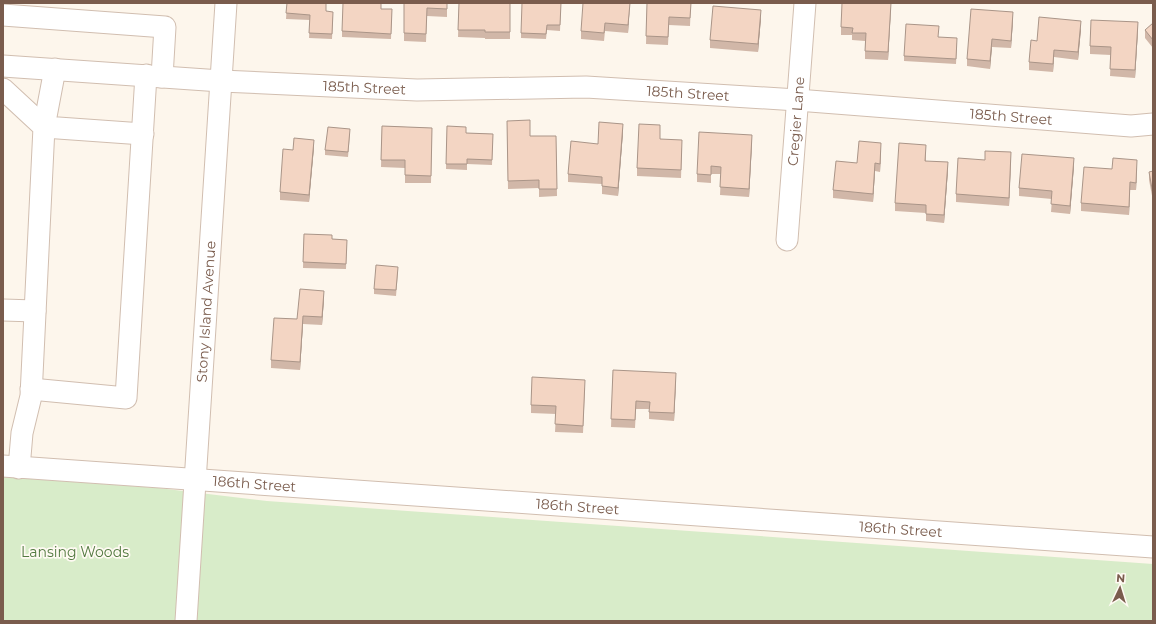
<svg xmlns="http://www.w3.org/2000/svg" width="1156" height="624" viewBox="0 0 1156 624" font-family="Montserrat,sans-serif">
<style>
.green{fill:#d8ecc9}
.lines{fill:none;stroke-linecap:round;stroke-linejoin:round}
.minor-casing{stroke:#d1beb0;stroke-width:23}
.minor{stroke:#fff;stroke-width:21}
.wall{fill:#d1b7a8}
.shaded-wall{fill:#aa9588}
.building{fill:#f3d5c3;stroke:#aa9588}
.labels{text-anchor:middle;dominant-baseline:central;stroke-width:3.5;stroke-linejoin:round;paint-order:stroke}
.street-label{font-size:14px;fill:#7a5c4d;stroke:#fffaf3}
.park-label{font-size:14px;fill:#537a41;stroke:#fffaf3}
</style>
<rect width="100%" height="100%" fill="#fdf6ec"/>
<!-- green -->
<path class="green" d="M3 477 158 488 267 501 1153 564V621H3Z"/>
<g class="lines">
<!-- minor casing -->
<g class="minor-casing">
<g id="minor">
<path d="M3 15 165 27 162 77"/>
<path id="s1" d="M3 66 221 81 417 90 586 87 797 100 1131 126 1153 124"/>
<path d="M55 69 44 127 143 134"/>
<path d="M3 89 44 127 31 396 22 433 19 468"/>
<path id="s2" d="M787 240 805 3"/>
<path d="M3 310 35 311"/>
<path d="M31 389 126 398 146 75"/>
<path id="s3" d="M3 466 1153 547"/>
<path id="s4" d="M186 621 226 3"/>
</g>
</g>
<!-- minor -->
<use href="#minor" class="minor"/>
</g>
<!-- wall -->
<path class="wall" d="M287 3 326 11 333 17 332 39 309 38 310 20 286 19Z
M404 3H447V17L427 16 426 42 404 41Z
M459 3H510V39H485V38L458 37Z
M561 3 560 31 547 30 546 39 521 38V33Z
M630 3 628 33 605 31 604 41 581 39V31Z
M647 3H691L690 26 669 25 668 45 646 44Z
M891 8 888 60 865 59V41L852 40V35H841V27Z
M381 9H392L391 39 342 37V31Z
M761 18 758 52 710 48V40Z
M1013 20 1011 48 992 47 990 69 967 66V59Z
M1153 23V48L1145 38V30Z
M1081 29 1078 60 1054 57 1053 72 1029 70V62L1037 41Z
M1138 30 1135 78 1110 76 1111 55 1090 54V46Z
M939 37 957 43 956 64 904 61V56Z
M507 121 530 136H556L557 196 539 197V188L508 189Z
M382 126 432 128 431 183H405V168L381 167Z
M447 126 466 133 493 134 492 165 467 164V170L446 169Z
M623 132 618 196 602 194V184L568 182V174L598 144Z
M350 134 348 157 325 155V150Z
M660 139 682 148 681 178 637 176V168Z
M752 143 749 197 720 195 721 174H711V183L697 182V174Z
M314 147 309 202 280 200V192L293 150Z
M881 151 880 172 875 171 873 202 833 198V190L857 163Z
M926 153V161L948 170 944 223 926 221V213L895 211V203Z
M985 160H1011L1009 206 956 202V194Z
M1074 166 1070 214 1051 212 1052 199 1019 196V188Z
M1137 168 1136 190H1130L1129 215 1081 211V203L1112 169Z
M1153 171V201L1149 180V172Z
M304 234 332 239 347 240 346 269 303 268Z
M398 272 396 296 374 294V289Z
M324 299 322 325 303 324 300 370 271 368V360L297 319Z
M613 370 676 381 674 421 649 419V409H636L635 428 611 427Z
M585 388 583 433 555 432 556 414 531 413V405Z"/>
<!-- shaded-wall -->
<path class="shaded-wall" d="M630 3 628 33V25Z
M891 3V8L888 60V52Z
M761 10V18L758 52V44Z
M1013 12V20L1011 48V41Z
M1081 21V29L1078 60V52Z
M1138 22V30L1135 78V70Z
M992 39V47L990 69V61Z
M1054 50V57L1053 72V64Z
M623 124V132L618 196V188Z
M752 135V143L749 197V189Z
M314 140V147L309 202V195Z
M881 143V151L880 172V164Z
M1011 152V160L1009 206V198Z
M1074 158V166L1070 214V206Z
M1137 160V168L1136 190V183Z
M948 162V170L944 223V215Z
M875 163V171L873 202V194Z
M1130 182V190L1129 215V207Z
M324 291V299L322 325V317Z
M303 316V324L300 370V362Z
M676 373V381L674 421V413Z"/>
<!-- building -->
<path class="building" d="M287 3H326V11L333 12 332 34 309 33 310 15 286 13Z
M343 3H381V9H392L391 34 342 31Z
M404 3H447V9L427 8 426 34 404 33Z
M459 3H510V32H485V30H458Z
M522 3H561L560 25H547L546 34 521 33Z
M583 3H630L628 25 605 23 604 33 581 31Z
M647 3H691L690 18 669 17 668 37 646 36Z
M842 3H891L888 52 865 51 866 33H852L853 28 841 27Z
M713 6 761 10 758 44 710 40Z
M971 9 1013 12 1011 41 992 39 990 61 967 59Z
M1039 17 1081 21 1078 52 1054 50 1053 64 1029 62 1031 40 1037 41Z
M1091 20 1138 22 1135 70 1110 69 1111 47 1090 46Z
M1153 23V40L1145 30Z
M906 24 939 26 938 37 957 38 956 59 904 56Z
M530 120V136H556L557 189H539V180L508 181 507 121Z
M599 122 623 124 618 188 602 186V177L568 174 571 141 598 144Z
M639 124 660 125V139L682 140 681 170 637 168Z
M382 126 432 128 431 176 405 175V160H381Z
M447 126 466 127V133L493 134 492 160 467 159V164H446Z
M328 127 350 129 348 152 325 150Z
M699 132 752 135 749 189 720 187 721 167 711 166V175L697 174Z
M294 138 314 140 309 195 280 192 283 149 293 150Z
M859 141 881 143 880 164 875 163 873 194 833 190 836 161 857 163Z
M899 143 926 145 925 161 948 162 944 215 926 214V205L895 203Z
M985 151 1011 152 1009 198 956 194 958 158 985 160Z
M1022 154 1074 158 1070 206 1051 204 1052 191 1019 188Z
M1113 158 1137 160 1136 183 1130 182 1129 207 1081 203 1084 167 1112 169Z
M1153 171V194L1149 172Z
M304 234 332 235V239L347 240 346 264 303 262Z
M376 265 398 267 396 290 374 289Z
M300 289 324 291 322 317 303 316 300 362 271 360 274 318 297 319Z
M613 370 676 373 674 413 649 412 650 402 636 401 635 420 611 419Z
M532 377 585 380 583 426 555 424 556 406 531 405Z"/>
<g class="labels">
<!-- street labels -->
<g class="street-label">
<text stroke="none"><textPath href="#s1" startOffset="362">185th Street</textPath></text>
<text stroke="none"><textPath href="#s1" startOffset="686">185th Street</textPath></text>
<text stroke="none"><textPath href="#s1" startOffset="1010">185th Street</textPath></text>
<text stroke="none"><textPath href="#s2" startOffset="119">Cregier Lane</textPath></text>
<text stroke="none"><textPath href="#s4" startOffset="310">Stony Island Avenue</textPath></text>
<text stroke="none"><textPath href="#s3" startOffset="252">186th Street</textPath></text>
<text stroke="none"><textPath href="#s3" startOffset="576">186th Street</textPath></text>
<text stroke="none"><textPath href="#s3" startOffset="900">186th Street</textPath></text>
</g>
<!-- park labels -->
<g class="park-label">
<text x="75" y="552">Lansing Woods</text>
</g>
</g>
<!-- border -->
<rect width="1156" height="624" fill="none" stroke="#7a5c4d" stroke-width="8"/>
<!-- north arrow -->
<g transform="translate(1120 588) rotate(4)" stroke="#fffaf3" stroke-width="3" paint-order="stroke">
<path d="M0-3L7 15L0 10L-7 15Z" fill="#7a5c4d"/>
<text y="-6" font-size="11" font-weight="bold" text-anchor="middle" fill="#7a5c4d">N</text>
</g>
</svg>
